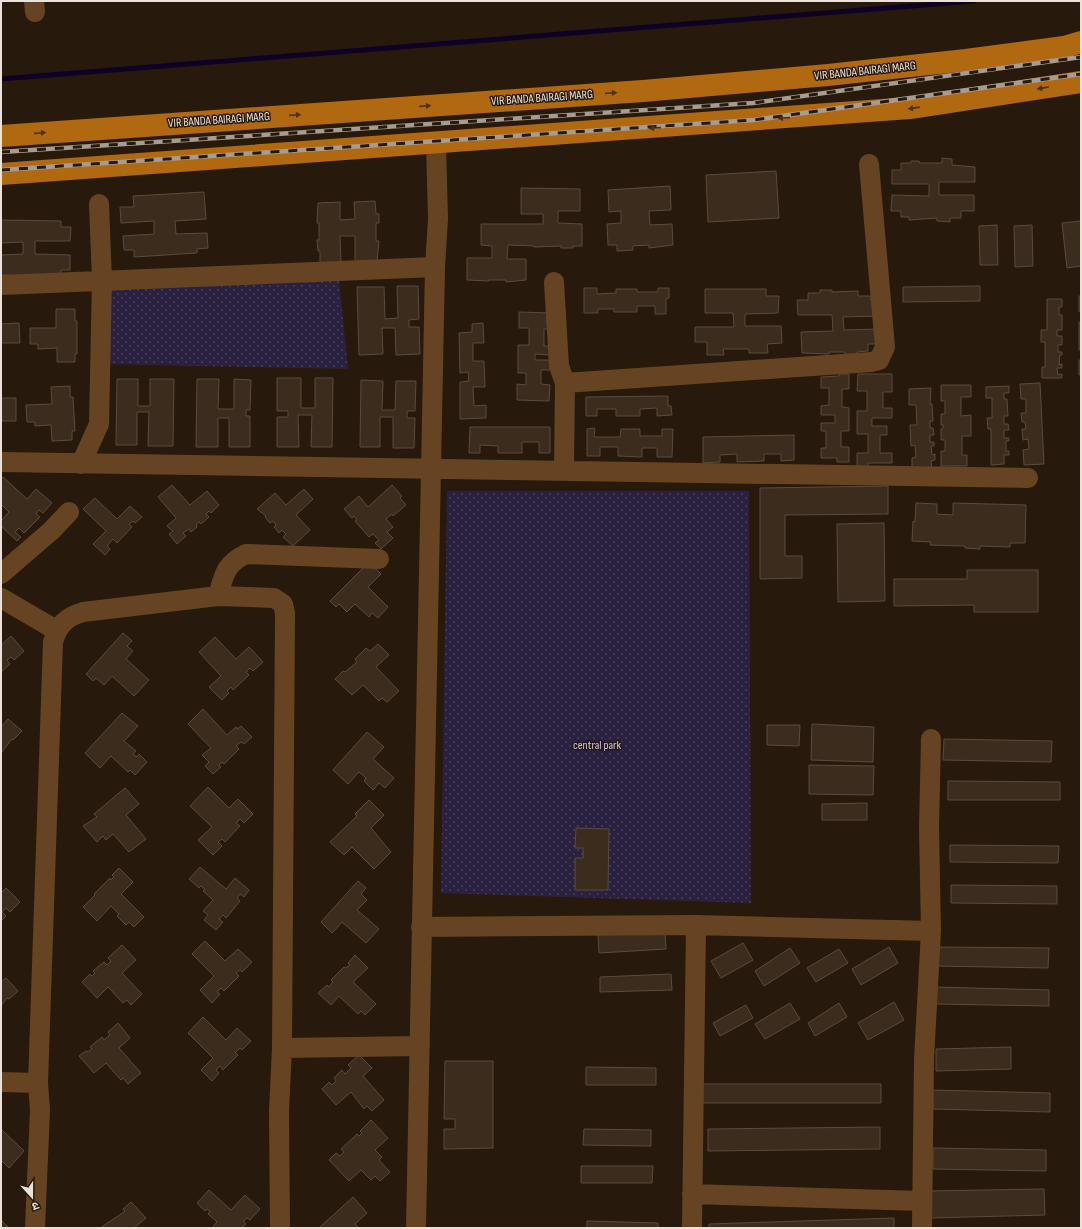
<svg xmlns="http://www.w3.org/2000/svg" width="1082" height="1229" viewBox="0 0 1082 1229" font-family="'Sofia Sans Condensed','Noto Sans Devanagari',sans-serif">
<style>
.green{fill:url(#green-dots)}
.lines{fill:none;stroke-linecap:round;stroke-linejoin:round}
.stream{stroke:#0e0027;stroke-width:5}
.building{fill:#3b2c1e;stroke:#5b4b3c}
.minor{stroke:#642;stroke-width:20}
.major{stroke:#b06911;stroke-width:22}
.rail-casing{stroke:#a79c91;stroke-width:4.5}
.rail{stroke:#27190c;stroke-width:3;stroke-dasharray:9;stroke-linecap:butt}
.oneway{fill:#50310e}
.labels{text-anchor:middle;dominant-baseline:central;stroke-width:3;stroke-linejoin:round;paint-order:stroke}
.street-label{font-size:12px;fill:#ece2d9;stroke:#27190c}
.park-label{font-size:12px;fill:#cdc0f3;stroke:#27190c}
</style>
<defs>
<pattern id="green-dots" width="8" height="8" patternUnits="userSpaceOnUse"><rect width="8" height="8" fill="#2a2040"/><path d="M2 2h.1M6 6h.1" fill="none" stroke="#49405b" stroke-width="1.8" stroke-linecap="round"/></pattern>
</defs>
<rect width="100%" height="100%" fill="#27190c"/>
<!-- green -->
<path class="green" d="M112 279H339L348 369 102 364Z
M447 491H749L751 903 441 893Z"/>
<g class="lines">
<!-- stream -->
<path class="stream" d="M1 79 974 1"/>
</g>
<!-- building -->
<path class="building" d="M942 158 952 159V165L975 167V182H939V195H974V211H961V218H950V222L937 221V218L909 220V217H901V211H891L892 195 929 196V184H892V170H901V163H911V161H919V163H942Z
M776 171 779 218 708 222 706 175Z
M670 186 671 210 649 211 650 225 672 224 673 245 649 248V245L633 246V250L617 251V245H608L607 224 621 223V211L609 212 608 190Z
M521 188 580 189V211H558V223L582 224V246H573V248H561V246L534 247V246L508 245 507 259H526V280L506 282V280H489V281L467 280V258H492V246L481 245V224H543V214H521Z
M204 192 206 219 175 221 176 234 207 233 208 248 197 249V253L134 257V250H124L123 236 154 234V221L121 223 120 207H134L133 196Z
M375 201 376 214H379V223H376V241H379L377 261 355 262V236H340L341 262 320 263V251H318L317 240H319V223H317L318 203 340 202V220L355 219 354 202Z
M1 220 61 221V227H71L70 241H35V254L70 255V270H61V276L1 275V255L23 254V242L1 243Z
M1081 221V266L1067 268 1062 223Z
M997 225 998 265H980L979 226Z
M1032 225 1033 266 1015 267 1014 226Z
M397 286H418L419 319 409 320V327H419L420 354 396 355 395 328H382L383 354 359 355 357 287H384L385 319 398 318Z
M980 286V301L903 302V287Z
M584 288H597V294L616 293V289H637V292H658V288H669V298L666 299V314H655V306H637V312H614V309H598V313H584Z
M705 289H766V296H779L778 313 745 314V326H781L782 343 767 344 768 353H749V349H723L724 355H707V342H695V327H734L733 313H705Z
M820 290H832V292L858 291V296H871V301H879V316L843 317 844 330 879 329 880 344H868V351L857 352V355H845V352H829V354L802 353 801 332 833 331 832 315H798L797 300H808V293H820Z
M1079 296H1081V311L1079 312Z
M1047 299H1062V307H1059V315H1062V330H1057V336H1062V345H1058V352H1062V355H1060L1059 365 1062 364V368H1057L1058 375 1062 374V378H1042V367H1045V342H1041V330H1047Z
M56 309H75V321H77V354H75V362H57V348L38 349V344H30V328H56Z
M519 312 551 313V329H544V346H550V355L535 354V360H550V370H541V384L550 385 549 401 517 400V384L526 385V373H518V345H529V328H519Z
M1079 322H1081V350H1079Z
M19 323 20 343H1V324Z
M483 323 484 343H473V361H484L485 387H473L474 406 486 405V418L460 419V382L469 381 468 372 460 373 459 333 472 332V324Z
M1079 360H1081V375H1079Z
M839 374H849V389H842V407L849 408V431H841V447H849V462H837V458H821V448H826V431H821V423H835V415H821V406L829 405V388H821V377L839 376Z
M858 374H892V392H883V408H892V418H872V426H887V435H880V453H892V463H868V469L857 468V453H868V434H857V411H867V391H857Z
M277 378H301V408H315V378H333L332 447H311L312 415H298L299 447H277V417H288V411H277Z
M117 379H138V406H150V379H174L173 446H148L149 412H137V445H116Z
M197 379H219L218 409H234V379L251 380 250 410H246V416H250V447H229V418H218V447H196Z
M361 380 383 381 382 410H395L396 381H416L415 411H407V418H415L414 448H393V417H380V447H360Z
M1040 383 1044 464 1024 465 1023 450 1029 449 1028 439 1023 440 1022 429H1026L1025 422H1022L1021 413H1026V399H1021L1020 384Z
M941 385H971V397H961V416L971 415V436H962V455H967V466H941V451H945V440H941V429L943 428V425H941V414H945V401H941Z
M70 386V397H73L75 431H72V440L52 441 51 425 35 426V422H27L26 405 52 404 51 387Z
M1009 386V393H1004V399H1007L1008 416H1004V424H1008L1009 430H1004V438H1009V441H1006V451H1009V455H1004V464L991 465V429H988L987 418H992V398H986V387Z
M931 388 930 404H932L933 421H930V428H933L934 435H930V442H934V446H931L932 455 935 454V460L931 461 932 469 912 470V458L916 457 915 445 911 446 910 425H917L916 405H909V389Z
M668 396V406H671L672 415 657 416V408L640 409V416H616V409H597V416H586V397Z
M1 398H16V421H2Z
M470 427H550V453H539V442H522V453H498V446L480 445V453H469Z
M595 428 594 437H620L621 429H640V436H662V429H673L672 457H657V448H642V457L618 456V447H600V456H587V429Z
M794 435V460L781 461V454H764V461L737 462V454L720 455V462L703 463V437Z
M3 477 27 499 36 489 52 503 43 513 39 510 36 514 40 517 24 533 19 528 15 532 21 537 17 541 1 526V521L9 512 1 504V479Z
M172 485 190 505 207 491 219 505 211 513 209 511 206 514 209 517 201 524 199 522 196 525 197 527 191 532 189 529 183 533 186 536 177 544 169 534 173 531 167 526 176 518 158 497Z
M392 485 402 496 400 498 406 505 393 516 392 514 386 519 393 527 387 532 393 538 381 549 375 543 379 540 373 534 369 537 355 521 357 520 354 516 352 518 344 509 359 496 368 507Z
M888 486V514L785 515V556H802V578L760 579V488Z
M304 489 313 499 296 515 310 530 293 546 283 537 286 534 282 530 279 533 274 527 276 525 273 521 270 523 265 517 266 516 257 509 275 493 286 505Z
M95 498 117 519 130 506 142 517 135 523 133 521 129 524 132 527 117 543 113 539 107 546 110 549 105 555 93 544 106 531 83 509Z
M916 503 937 504V514L953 515V503L1026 505 1025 543H1010V547L980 546V549L965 548V546L930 545 931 542 912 541 913 521 915 522Z
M884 523 885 601 838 602 837 524Z
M369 562 381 574 368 587 388 607 378 618 372 613 369 617 355 604 347 612 339 604 336 607 330 601Z
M967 570H1038V612H974V605L894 606V579H967Z
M123 633 132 641 127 646 133 651 126 659 149 680 134 696 112 676 104 685 96 678 93 681 86 674Z
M11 636 24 651 14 660 11 657 7 660 10 664 1 672V645Z
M215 637 236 659 249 647 263 662 253 671 250 668 246 672 249 675 233 690 231 687 227 691 229 693 222 700 209 687 221 676 199 652Z
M378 644 389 655 376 667 399 691 387 702 382 698 379 701 363 685 352 695 335 679 343 671 345 672 357 662 355 659 366 648 370 651Z
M203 709 227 735 236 727 237 729 241 726 252 737 244 744 241 742 236 746 239 749 224 764 222 762 219 765 221 767 213 774 205 766 209 762 202 755 211 748 188 724Z
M122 713 138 726 124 741 136 751 133 754 137 757 139 754 147 762 135 775 130 770 128 772 111 756 100 768 85 753Z
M8 719 22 731 13 740 12 739 1 753V727Z
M812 724 874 727 873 762 811 760Z
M767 725H800L799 746 767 745Z
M367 732 384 747 373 759 394 778 385 788 379 783 373 790 364 781 366 778 359 772 348 784 333 770Z
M944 739 1052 741 1051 762 943 760Z
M809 765 874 766 873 795 809 794Z
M948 781 1060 782V800H948Z
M208 787 229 808 238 799 253 814 244 823 240 819 236 823 240 826 225 842 222 839 218 842 222 846 213 855 198 840 212 827 190 806Z
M125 788 139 804 126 815 146 839 129 852 113 834 106 840 103 836 97 842 83 826 97 817 94 814Z
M369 800 384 815 371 828 391 852 374 869 352 847 344 855 330 842 357 816 355 814Z
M867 803V820H822V804Z
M576 828 609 829 608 890H575V858H583V848H575Z
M950 845 1059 846 1058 863 950 862Z
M200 867 226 889 235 878 249 890 244 897 240 894 237 898 240 901 226 918 223 915 219 919 223 922 216 930 204 920 208 915 203 911 213 900 203 891 205 889 201 886 199 888 189 879Z
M119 868 133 882 121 894 144 917 134 927 129 922 126 925 117 916 119 914 111 906 97 921 83 907 95 895 94 894 110 878 111 880 114 877 112 875Z
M358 881 366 888 361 894 367 900 357 910 379 929 366 943 342 922 332 933 321 922Z
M951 885 1057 886V904L951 903Z
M6 888 20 902 10 912 6 908 2 912 6 916 1 921V893Z
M665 932 666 949 599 953 598 935Z
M205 941 225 961 238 949 252 962 242 972 240 970 236 973 239 976 224 991 221 988 217 992 220 994 212 1003 200 990 214 976 192 954Z
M743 943 753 960 721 978 711 961Z
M122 945 136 960 122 973 142 994 131 1005 127 1000 123 1003 108 987 97 998 82 982 90 974 92 976 95 973 93 971 104 962 107 965 111 961 108 958Z
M889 947 898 963 861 985 852 969Z
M935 947 1049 948 1048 968 935 966Z
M790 948 800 963 764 986 755 971Z
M839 949 848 963 816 982 807 968Z
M355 955 368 968 353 982 376 1004 365 1015 361 1011 358 1014 339 996 331 1005 318 993 327 985 329 987 333 982 331 980 344 967 346 968 350 965 348 963Z
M671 974 672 990 600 992V977Z
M6 978 18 991 9 999 7 998 1 1006V982Z
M935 987 1049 990V1006L935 1004Z
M894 1002 904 1020 868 1040 858 1023Z
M790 1003 800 1019 765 1039 755 1024Z
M839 1003 847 1017 815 1036 808 1023Z
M746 1005 753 1018 720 1036 713 1023Z
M203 1017 226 1040 237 1028 251 1041 242 1050 240 1048 235 1053 238 1055 223 1070 220 1066 216 1070 219 1073 212 1081 201 1070 213 1058 188 1033Z
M118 1023 130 1038 119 1048 141 1073 128 1084 123 1078 121 1080 106 1063 94 1073 79 1056 86 1051 88 1052 92 1049 90 1047 102 1037 104 1040 110 1035 108 1032Z
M1011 1047V1069L936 1071V1049Z
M359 1055 372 1068 363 1076 384 1100 372 1111 367 1106 364 1109 351 1092 336 1105 322 1089 329 1082 332 1085 336 1081 334 1078 342 1070 345 1074 351 1068 348 1065Z
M445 1061H493V1148L444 1149V1129H455V1119H444Z
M586 1067 656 1068V1085H586Z
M699 1084H881V1103H699Z
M933 1090 1050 1093V1112L933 1109Z
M371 1120 388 1138 375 1150 382 1157 379 1160 390 1172 380 1181 375 1176 371 1180 361 1170 349 1181 329 1160 336 1153 340 1156 344 1152 341 1149 357 1134 359 1136 362 1133 360 1131Z
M880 1127V1149L708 1151V1129Z
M1 1129 24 1151 9 1168 1 1160Z
M584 1129 651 1130V1146L583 1145Z
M933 1148 1046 1150V1171L933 1169Z
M581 1166H653L652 1183H581Z
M1044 1189 1045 1215 929 1218V1191Z
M209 1190 231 1210 245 1195 260 1209 250 1220 247 1218 243 1221 246 1224 241 1228H212L217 1222 208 1214 210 1211 207 1209 205 1211 197 1203Z
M353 1197 367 1213 355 1224 359 1228H319Z
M131 1202 146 1218 134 1228H100L121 1214 125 1211 123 1209Z
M894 1218V1228H709V1224Z
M1 1220 8 1227 1 1228Z
M587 1221 658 1223V1228H587Z"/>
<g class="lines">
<!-- minor -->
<path class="minor" d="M34 1 35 12
M554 282 559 366 565 383 564 470
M1 285 435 267 438 219 436 143
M565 383 871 362 879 360 885 347 869 164
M1 462 1028 478
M81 464 99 424 102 280 99 204
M1 574 51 531 69 512
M218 596C224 575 225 564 246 554L379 559
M1 598 56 630
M421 927 696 925 931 931
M282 1048 420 1046
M1 1082 38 1083
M692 1194 922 1201
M35 1228 40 1110 38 1083 53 642C58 625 66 617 83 612L218 596 274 598 283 604 285 613 282 1048 279 1111 280 1228
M416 1228 435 267
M692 1228 696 925
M922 1228 924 1059 931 931 929 828 931 739"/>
<!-- major -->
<path class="major" d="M1 136 643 91 828 75 966 60 1064 47 1081 42
M1 174 910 108 1081 82"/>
<!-- rail casing -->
<g class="rail-casing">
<path id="rail" d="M1 152 753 103 1081 57
M1 170 754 120 1081 74"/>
</g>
<!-- rail -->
<use href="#rail" class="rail"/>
</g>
<!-- one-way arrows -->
<defs><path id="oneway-solid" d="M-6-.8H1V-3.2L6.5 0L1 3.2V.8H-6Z"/></defs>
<g class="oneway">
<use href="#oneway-solid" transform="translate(1043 88) rotate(171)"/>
<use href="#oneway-solid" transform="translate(611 93) rotate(-4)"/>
<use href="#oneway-solid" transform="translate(425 106) rotate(-4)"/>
<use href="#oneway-solid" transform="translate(914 108) rotate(172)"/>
<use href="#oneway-solid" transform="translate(295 115) rotate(-4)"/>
<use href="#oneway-solid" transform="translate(784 118) rotate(176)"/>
<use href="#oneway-solid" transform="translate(655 128) rotate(176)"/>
<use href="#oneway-solid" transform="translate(40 133) rotate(-4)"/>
</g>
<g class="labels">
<!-- street labels -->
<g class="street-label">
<text transform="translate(865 71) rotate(-6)">VIR BANDA BAIRAGI MARG</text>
<text transform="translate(542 98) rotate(-4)">VIR BANDA BAIRAGI MARG</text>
<text transform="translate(219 120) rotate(-4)">VIR BANDA BAIRAGI MARG</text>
</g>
<!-- park labels -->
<g class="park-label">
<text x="597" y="745">central park</text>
</g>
</g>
<!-- border -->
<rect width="1082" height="1229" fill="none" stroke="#ece2d9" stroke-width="4"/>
<!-- north arrow -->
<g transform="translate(32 1197) rotate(159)" stroke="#27190c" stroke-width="3" paint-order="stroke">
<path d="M0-3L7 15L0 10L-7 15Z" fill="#ece2d9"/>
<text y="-6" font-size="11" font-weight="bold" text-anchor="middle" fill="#ece2d9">उ</text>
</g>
</svg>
